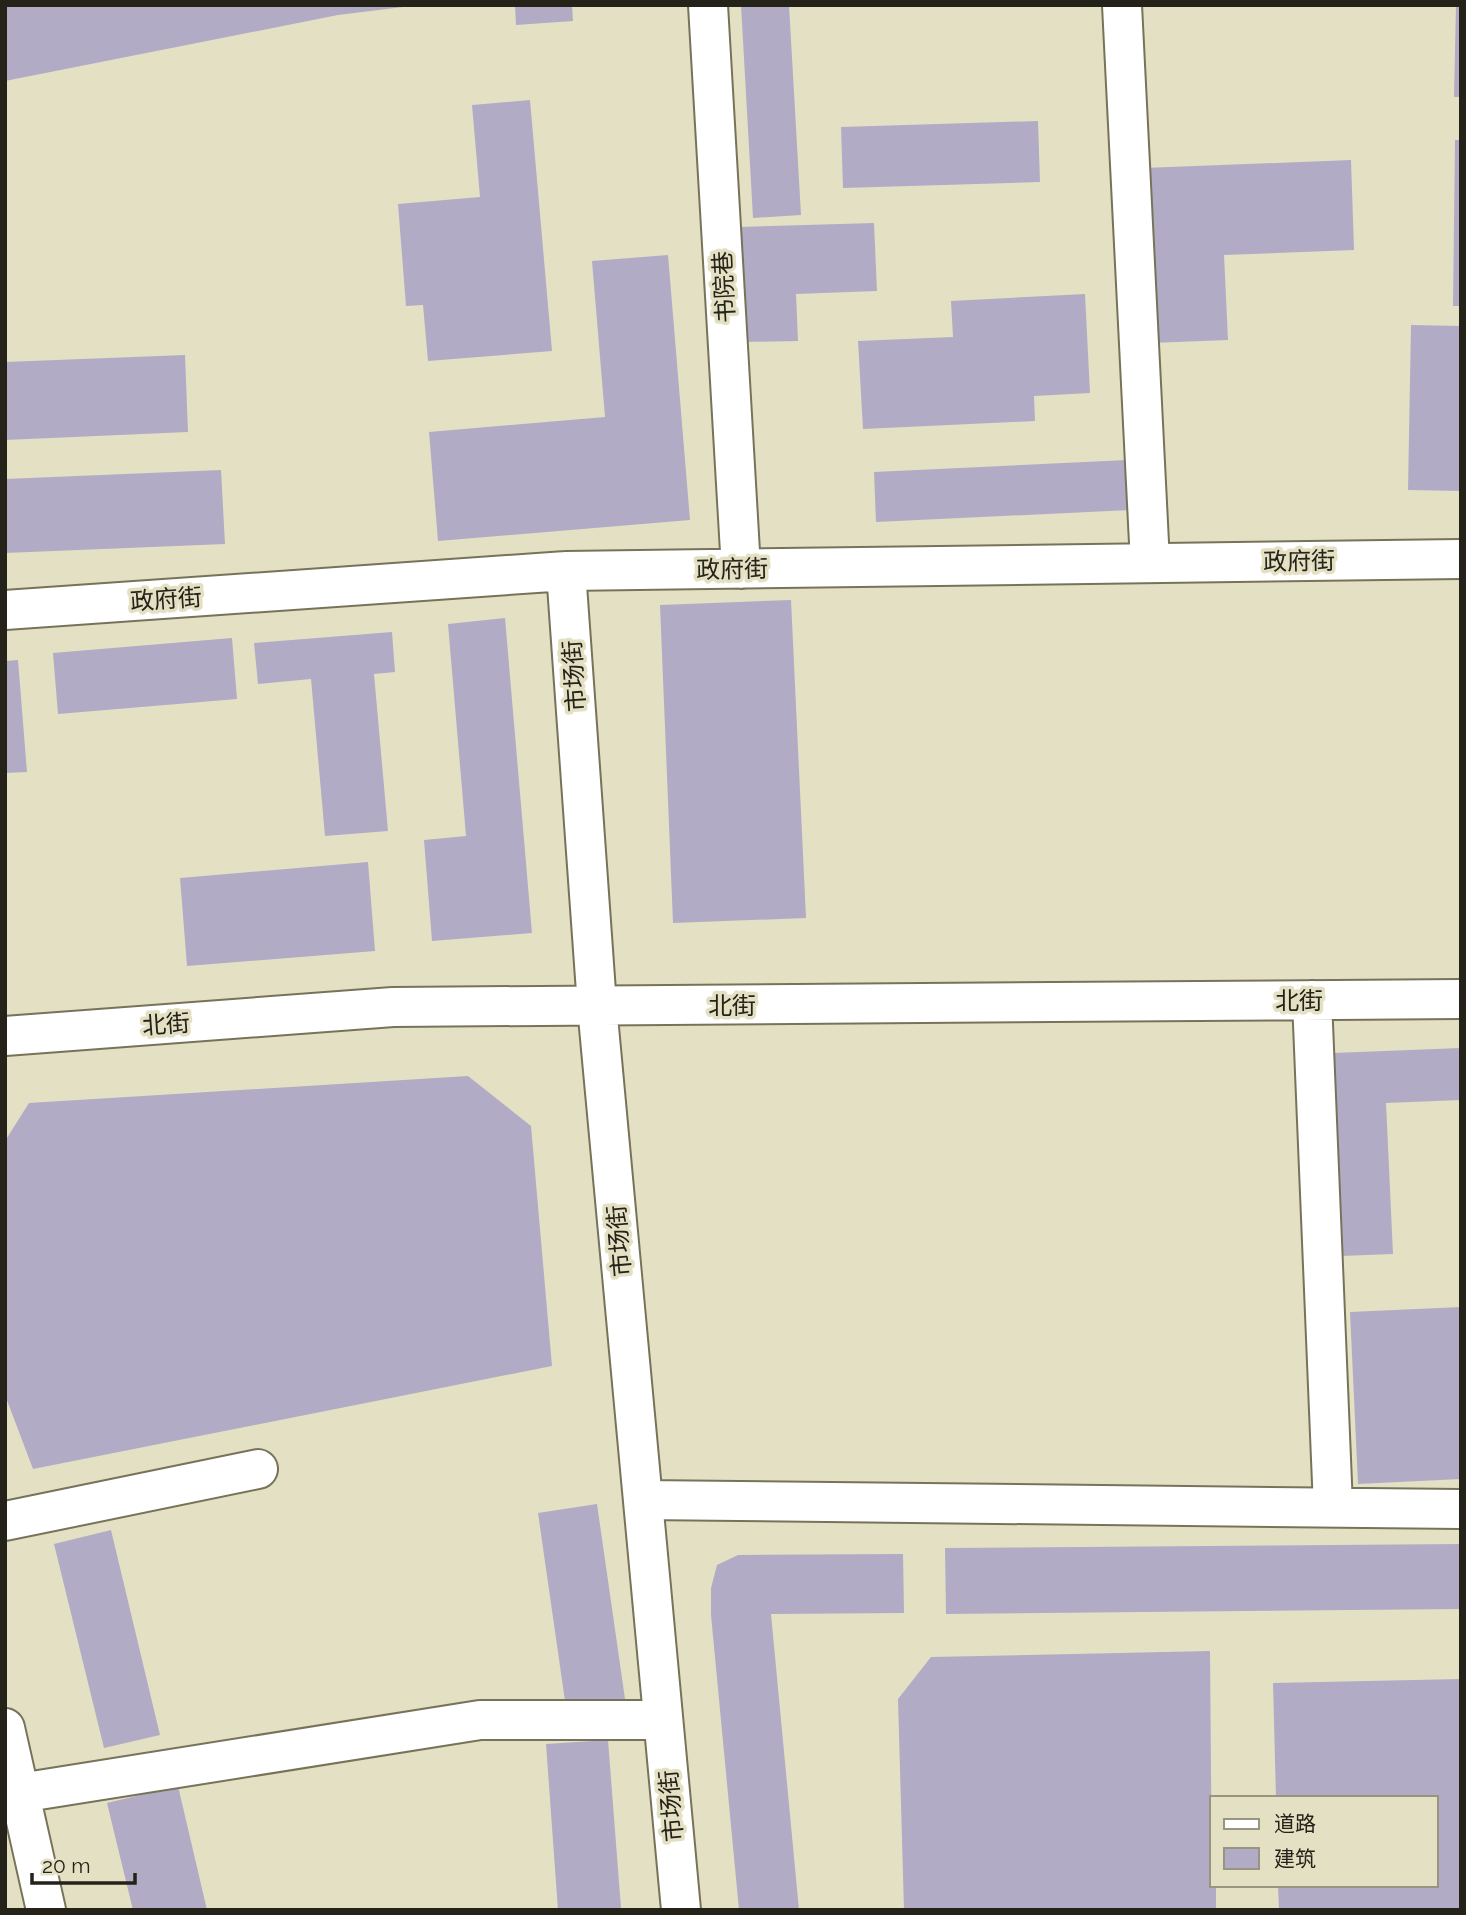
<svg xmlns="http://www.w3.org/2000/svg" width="1466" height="1915" viewBox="0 0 1466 1915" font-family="Raleway,'Noto Sans SC',sans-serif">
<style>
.building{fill:#b2abc5}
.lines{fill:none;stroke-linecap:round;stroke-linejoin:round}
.minor-casing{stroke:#77735a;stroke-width:42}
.minor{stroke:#fff;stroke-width:38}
.labels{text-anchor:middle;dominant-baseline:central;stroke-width:7;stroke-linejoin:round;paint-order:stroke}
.street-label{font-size:24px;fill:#252319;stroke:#e4e0c4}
</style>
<rect width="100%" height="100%" fill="#e4e0c4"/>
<!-- building -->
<path class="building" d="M5 5H402L403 7 338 15 5 81Z
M515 5H572L573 21 516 25Z
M741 5H789L801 215 753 218Z
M1456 5H1461V97H1454Z
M530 100 552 351 428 361 423 305 406 306 398 204 480 197 472 105Z
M1038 121 1040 182 843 188 841 127Z
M1455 140H1461V306H1453Z
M1351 160 1354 250 1224 255 1228 340 1151 343 1144 168Z
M874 223 877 291 796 294 798 341 742 342 738 227Z
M668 255 690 520 438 541 429 432 605 417 592 261Z
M1085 294 1090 393 1034 396 1035 421 863 429 858 341 953 337 951 301Z
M1411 325 1461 326V491L1408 490Z
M185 355 188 432 5 440V362Z
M1127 460 1130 510 876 522 874 472Z
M221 470 225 544 5 553V479Z
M791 600 806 918 673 923 660 605Z
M505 618 532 933 432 941 424 840 466 836 448 624Z
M392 632 395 672 374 674 388 831 325 836 311 679 258 684 254 643Z
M232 638 237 699 58 714 53 653Z
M18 660 27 772 5 773V661Z
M368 862 375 951 187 966 180 878Z
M1461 1048V1100L1386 1103 1393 1254 1341 1256 1333 1053Z
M468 1076 531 1126 552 1366 33 1469 5 1395V1141L29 1103Z
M1461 1307V1479L1358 1484 1350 1312Z
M597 1504 625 1699 566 1708 538 1513Z
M111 1530 160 1735 104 1748 54 1544Z
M1461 1544V1609L946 1614 945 1548Z
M903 1554 904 1613 771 1614 799 1910H739L711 1615V1588L717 1565 738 1555Z
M1210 1651 1212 1885H1216V1910H904L898 1699 931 1657Z
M1461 1679V1910H1279L1278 1885H1436V1798H1276L1273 1683Z
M608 1740 621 1908 558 1910 546 1744Z
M178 1786 207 1910H133L107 1803Z"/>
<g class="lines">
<!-- minor casing -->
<g class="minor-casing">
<path id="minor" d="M708 5 741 569
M1122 5 1150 563
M566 571 597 1006 681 1910
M5 610 566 571 1461 559
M1312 1000 1333 1507
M5 1036 393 1007 1461 999
M643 1500 1461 1509
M5 1521 258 1469
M5 1728 46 1910
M20 1793 480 1720H663"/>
</g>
<!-- minor -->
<use href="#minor" class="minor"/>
</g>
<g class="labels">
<!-- street labels -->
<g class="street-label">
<text transform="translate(724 287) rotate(-93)">书院巷</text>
<text transform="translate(1299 561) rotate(-1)">政府街</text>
<text transform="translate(732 569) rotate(-1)">政府街</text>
<text transform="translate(166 599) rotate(-4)">政府街</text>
<text transform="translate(574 676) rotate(-94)">市场街</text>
<text x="1299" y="1000">北街</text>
<text x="732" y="1005">北街</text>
<text transform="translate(166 1024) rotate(-4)">北街</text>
<text transform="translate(619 1241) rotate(-95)">市场街</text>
<text transform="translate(671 1806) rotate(-95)">市场街</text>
</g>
</g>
<!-- border -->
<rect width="1466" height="1915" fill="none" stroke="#252319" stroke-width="14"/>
<!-- legend -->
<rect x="1210" y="1796" width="228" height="91" fill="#e4e0c4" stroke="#989480" stroke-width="2"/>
<rect x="1224" y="1819" width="35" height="10" fill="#ffffff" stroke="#989480" stroke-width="2"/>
<text x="1274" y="1831" font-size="21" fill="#252319">道路</text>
<rect x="1224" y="1848" width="35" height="21" fill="#b2abc5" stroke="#989480" stroke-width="2"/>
<text x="1274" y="1866" font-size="21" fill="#252319">建筑</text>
<!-- scale -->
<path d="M32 1873v10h103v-10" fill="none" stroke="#252319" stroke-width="3.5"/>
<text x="42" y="1873" font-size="21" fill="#252319" stroke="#e4e0c4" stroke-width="5" paint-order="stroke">20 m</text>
</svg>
